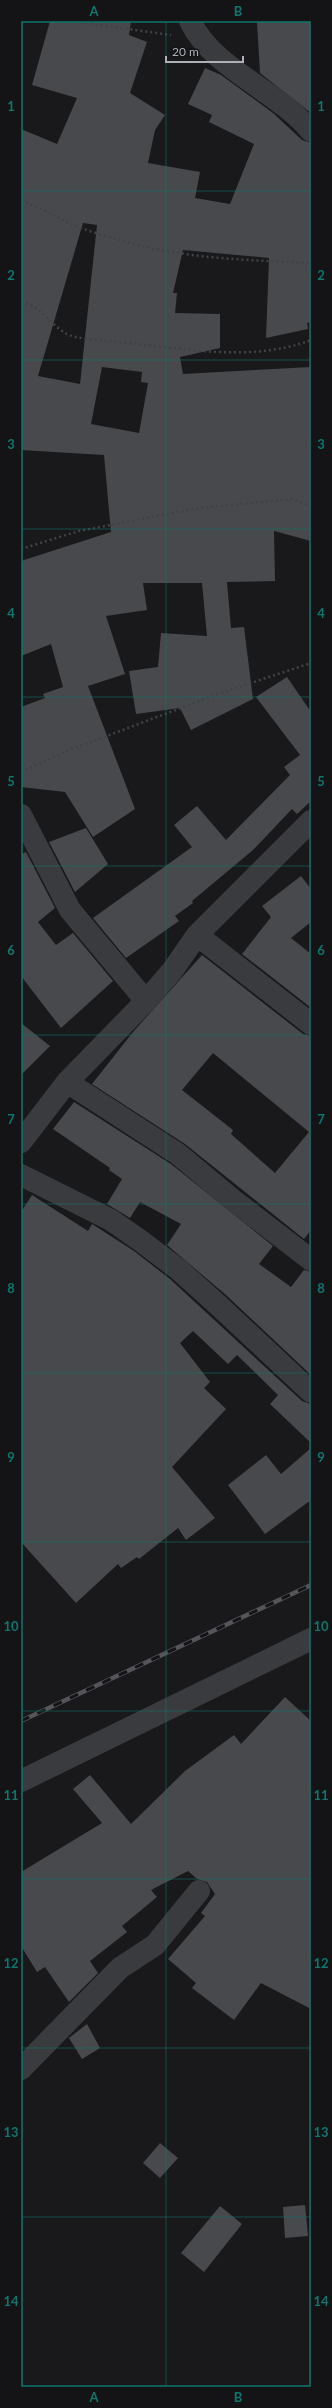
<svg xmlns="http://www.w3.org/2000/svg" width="332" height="2408" viewBox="0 0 332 2408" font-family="Lato,sans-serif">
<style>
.building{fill:#48494d;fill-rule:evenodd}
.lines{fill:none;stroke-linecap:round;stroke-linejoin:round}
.path{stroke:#404246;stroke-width:2.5;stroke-dasharray:2 3;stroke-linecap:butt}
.street{stroke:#3a3b3f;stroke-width:22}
.rail-casing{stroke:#53555a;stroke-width:4.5}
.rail{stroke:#141416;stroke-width:3;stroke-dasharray:9;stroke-linecap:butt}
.grid{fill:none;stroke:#0f766e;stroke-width:1;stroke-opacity:0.55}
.neatline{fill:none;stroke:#0f766e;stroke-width:1.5}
.grid-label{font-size:13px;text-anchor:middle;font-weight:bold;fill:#0f766e}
</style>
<rect width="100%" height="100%" fill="#19191b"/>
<!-- building -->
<path class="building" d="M50 21H131L129 35 147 42 130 93 165 115 155 130 148 163 200 172 195 198 230 204 254 144 209 122 212 115 188 104 205 68 221 75 273 113 302 140 311 143V322L307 323 308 329 266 338 269 258 183 250 173 293H177L175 313 220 314V348L180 357 183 374 311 367V541L274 531 275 581 227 582 231 628 244 627 253 699 191 730 180 708 136 714 129 671 158 667 161 633 207 636 202 583H143L147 610 106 616 125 674 88 686 135 809 93 837 65 792 21 787V707L45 698 43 694 63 687 51 644 21 656V561L111 532 104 455 21 450V129L57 144 77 98 32 85ZM83 223 97 225 80 384 38 376ZM102 367 142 372 141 382 148 383 139 433 91 424Z
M311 21V113L260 73 257 22Z
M287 677 311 712V801L297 814 292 809 253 850 192 901 193 903 175 916 179 921 126 958 93 918 192 847 174 825 197 806 226 840 290 775 284 767 300 755 256 697Z
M86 828 108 864 75 892 49 842Z
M26 852 55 908 38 922 56 945 73 933 113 981 61 1028 21 976V854Z
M301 876 311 889V922L291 938 311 954 310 1007 242 954 271 917 262 906Z
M202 955 303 1034 311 1036V1230L304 1239 185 1144 92 1084 133 1032ZM213 1053 309 1132 275 1173 231 1134 233 1130 182 1090Z
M21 1023 50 1046 21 1075Z
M74 1102 171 1164 273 1246 259 1264 291 1287 304 1270 311 1272V1375L226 1295 167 1245 181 1224 140 1202 130 1218 107 1204 122 1179 109 1170 110 1168 53 1129Z
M32 1195 88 1231 92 1224 134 1251 170 1279 302 1401 311 1404V1443L270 1404 278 1395 237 1355 228 1364 193 1331 180 1343 210 1382 204 1388 226 1409 172 1467 215 1518 186 1540 178 1528 139 1559 137 1557 121 1568 118 1564 76 1603 21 1542V1212Z
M311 1448V1500L265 1534 228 1485 266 1455 281 1474Z
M285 1697 311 1721V2009L261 1983 234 2020 192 1988 196 1983 168 1959 205 1916 201 1913 215 1894 207 1882 197 1879 188 1871 151 1890 157 1897 122 1926 127 1932 90 1961 98 1973 69 2002 45 1967 37 1972 21 1946V1872L102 1823 73 1789 90 1775 131 1824 185 1771 234 1735 241 1744Z
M87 2024 100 2048 82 2059 69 2038Z
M160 2143 178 2158 160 2178 143 2163Z
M305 2205 308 2236 285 2238 283 2207Z
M220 2206 242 2224 204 2272 181 2253Z"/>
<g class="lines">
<!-- path -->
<path class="path" d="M71 21 171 35
M21 201C39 206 54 216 71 224 87 231 106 236 123 241 184 259 249 260 311 263
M21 302C41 306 49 323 65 333 76 340 105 340 119 342 181 348 251 363 311 340
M21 549 79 531 199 508 292 499 311 506
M21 772 67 751 218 694 311 663"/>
<!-- street -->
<path class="street" d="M190 21C213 69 277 90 311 131
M21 815 70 910 146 1001
M197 935 311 1024
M67 1082 178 1154 233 1200 311 1260
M21 1142 67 1082 146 1001 172 971 197 935 311 821
M21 1175 111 1220 141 1241 178 1269 217 1304 311 1392
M21 1781 311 1639
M21 2069 120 1968 155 1945 199 1891"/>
<!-- rail casing -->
<g class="rail-casing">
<path id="rail" d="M21 1721 311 1585"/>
</g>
<!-- rail -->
<use href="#rail" class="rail"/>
</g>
<!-- grid -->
<path class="grid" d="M166 21V2387M21 191H311M21 360H311M21 529H311M21 697H311M21 866H311M21 1035H311M21 1204H311M21 1373H311M21 1542H311M21 1711H311M21 1879H311M21 2048H311M21 2217H311"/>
<!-- border -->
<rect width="332" height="2408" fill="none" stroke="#141416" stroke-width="44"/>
<!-- scale -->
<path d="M166 56v6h77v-6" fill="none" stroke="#adb0b9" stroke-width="2"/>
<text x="172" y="56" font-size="12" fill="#adb0b9" stroke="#141416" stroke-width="3" paint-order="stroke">20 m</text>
<rect x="22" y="22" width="288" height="2364" class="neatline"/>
<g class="grid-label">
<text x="94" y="16">A</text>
<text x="238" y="16">B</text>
<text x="11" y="111">1</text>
<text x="321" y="111">1</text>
<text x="11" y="280">2</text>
<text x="321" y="280">2</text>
<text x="11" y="449">3</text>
<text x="321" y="449">3</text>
<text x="11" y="618">4</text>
<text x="321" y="618">4</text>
<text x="11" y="786">5</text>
<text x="321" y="786">5</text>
<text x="11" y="955">6</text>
<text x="321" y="955">6</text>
<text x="11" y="1124">7</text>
<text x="321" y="1124">7</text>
<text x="11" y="1293">8</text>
<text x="321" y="1293">8</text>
<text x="11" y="1462">9</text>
<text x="321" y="1462">9</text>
<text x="11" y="1631">10</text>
<text x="321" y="1631">10</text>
<text x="11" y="1800">11</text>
<text x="321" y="1800">11</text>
<text x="11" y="1968">12</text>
<text x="321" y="1968">12</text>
<text x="11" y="2137">13</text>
<text x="321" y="2137">13</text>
<text x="11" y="2306">14</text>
<text x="321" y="2306">14</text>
<text x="94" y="2402">A</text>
<text x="238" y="2402">B</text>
</g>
</svg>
